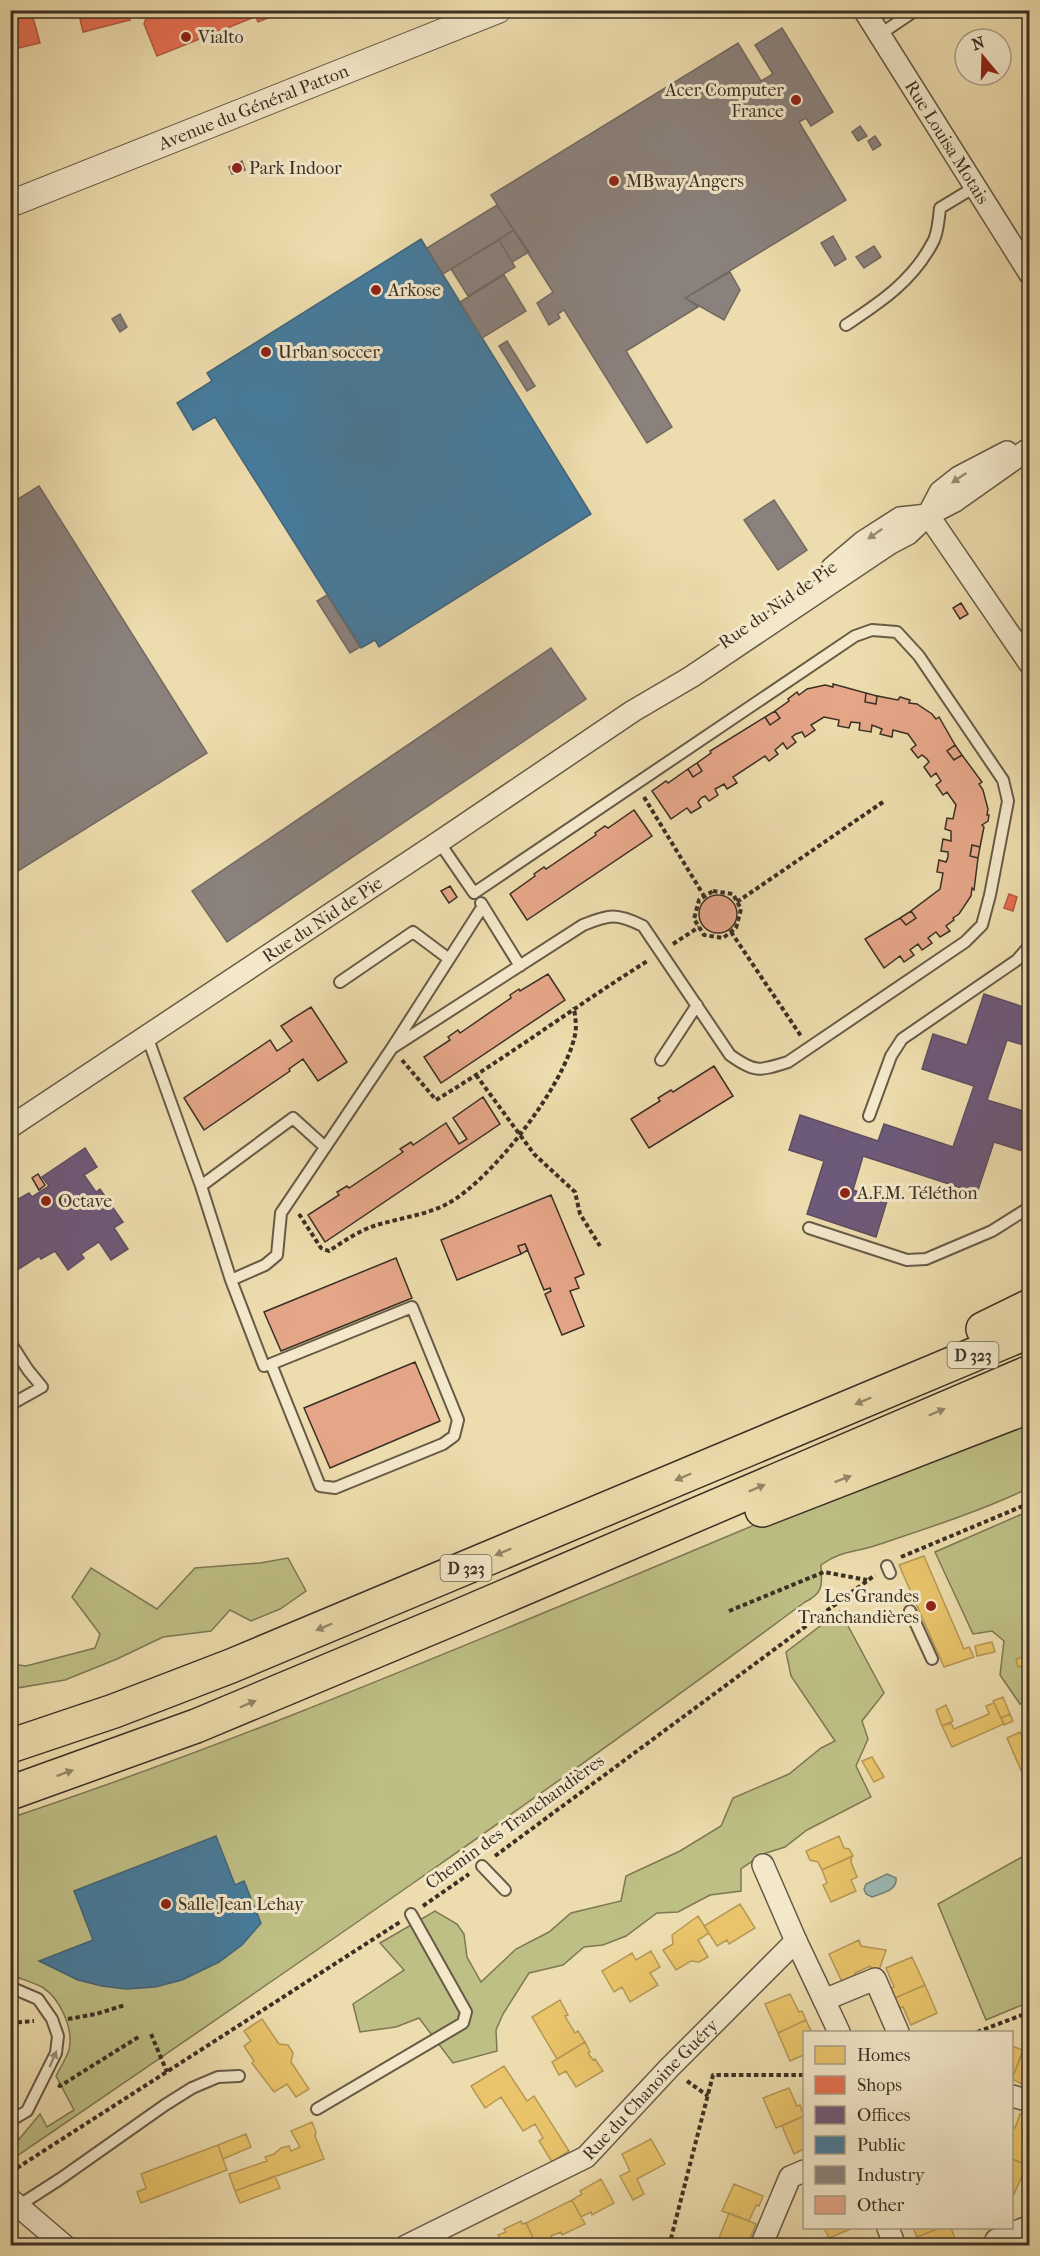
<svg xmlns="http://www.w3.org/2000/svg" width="1040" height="2256" viewBox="0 0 1040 2256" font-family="'IM FELL French Canon',serif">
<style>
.green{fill:#bebf85;stroke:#7c7854;stroke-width:1.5}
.water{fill:#9cb9b4;stroke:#75827a;stroke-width:1.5}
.homes{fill:#e9c46a;stroke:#b59855;stroke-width:1.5}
.shops{fill:#e76f51;stroke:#b35c44;stroke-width:1.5}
.offices{fill:#6d597a;stroke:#5e4d60;stroke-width:1.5}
.public{fill:#457b9d;stroke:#426479;stroke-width:1.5}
.industry{fill:#8a817c;stroke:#726962;stroke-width:1.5}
.building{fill:#e5a688;stroke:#3b3024;stroke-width:1.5}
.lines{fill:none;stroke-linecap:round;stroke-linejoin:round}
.service-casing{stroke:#685b46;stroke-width:14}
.minor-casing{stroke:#685b46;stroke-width:24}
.tertiary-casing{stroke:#685b46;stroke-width:28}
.trunk-casing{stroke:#3b3024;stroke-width:36}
.path{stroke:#3b3024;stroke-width:4;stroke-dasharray:4.5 3;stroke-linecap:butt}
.service{stroke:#f3e8ca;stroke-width:10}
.minor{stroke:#f3e8ca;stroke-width:21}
.tertiary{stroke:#f3e8ca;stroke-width:26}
.trunk{stroke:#eddcad;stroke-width:33}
.oneway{fill:#978c77}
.oneway2{fill:#948668}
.poi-dot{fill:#8f2418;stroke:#f3e8ca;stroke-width:2}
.labels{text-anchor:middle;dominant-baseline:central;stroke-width:6;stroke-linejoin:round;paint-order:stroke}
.shield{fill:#f3e8ca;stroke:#726756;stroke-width:1.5}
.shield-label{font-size:16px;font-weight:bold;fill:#3b3024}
.poi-label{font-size:18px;fill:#3b3024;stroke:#f3e8ca;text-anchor:start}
.street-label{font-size:18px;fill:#3b3024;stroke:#f3e8ca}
</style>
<rect width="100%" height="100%" fill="#eddcad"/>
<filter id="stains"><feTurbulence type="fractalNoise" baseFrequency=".00333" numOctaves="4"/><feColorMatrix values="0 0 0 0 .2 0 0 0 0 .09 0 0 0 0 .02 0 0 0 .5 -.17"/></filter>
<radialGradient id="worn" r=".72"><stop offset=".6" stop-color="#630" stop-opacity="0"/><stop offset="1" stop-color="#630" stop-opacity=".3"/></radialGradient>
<!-- green -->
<path class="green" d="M1029 1425V1488C981 1511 928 1528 877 1545 854 1553 842 1550 821 1565 822 1584 824 1593 805 1602 547 1793 282 1975 17 2156L11 2149 40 2114 47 2127 74 2110 56 2076C60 2068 66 2059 69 2050 74 2029 60 1998 42 1987 32 1982 21 1979 11 1975L10 1818C224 1747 432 1659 640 1573 768 1520 895 1462 1029 1425Z
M1029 1511V1701L1020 1704 1000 1675 1004 1641 992 1631 973 1634 935 1552Z
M288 1558 306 1591 280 1609 251 1621 230 1610 211 1631 163 1637 117 1659 65 1680 11 1689V1664L26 1666 95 1648 100 1634 72 1597 91 1568 157 1609 195 1568 260 1563Z
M840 1611 884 1693 862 1721 868 1739 856 1766 871 1797 807 1830 785 1847 763 1854 741 1869V1891L710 1895 678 1912 657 1913 626 1936 603 1945 584 1947 563 1965 529 1973 503 2014 496 2030 497 2051 453 2063 419 2018 396 2027 360 2032 353 2004 404 1970 380 1943 435 1911 457 1924 464 1934 467 1957 481 1982 516 1949 549 1932 571 1913 621 1901 626 1876 680 1851 721 1826 733 1798 789 1774 821 1748 835 1741 791 1676 786 1652Z
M1029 1853V2002L986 2020 938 1904Z"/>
<!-- water -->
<path class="water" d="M887 1874 896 1878C898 1890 882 1893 872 1897L866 1894 864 1889 866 1884Z"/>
<!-- homes -->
<path class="homes" d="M924 1556 964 1649 969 1647 974 1657 944 1667 899 1565Z
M992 1642 995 1652 977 1656 975 1646Z
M1026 1656 1029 1664 1018 1667 1016 1659Z
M1003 1697 1010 1714 1001 1718 993 1701Z
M994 1703 1004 1724 952 1747 942 1726 951 1723 954 1729 989 1714 986 1706Z
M946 1705 953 1721 942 1726 936 1710Z
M1010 1714 1013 1721 1004 1725 1001 1718Z
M1020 1732 1030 1755V1791L1007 1738Z
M872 1757 884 1777 874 1782 862 1761Z
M839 1836 844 1848 849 1849 853 1856 822 1870 818 1862 810 1860 806 1851Z
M852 1856 851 1862 857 1877 851 1880 856 1891 831 1902 823 1885 827 1883 822 1870Z
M740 1904 755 1928 729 1944 727 1940 717 1946 704 1926Z
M698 1916 709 1933 698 1940 708 1957 699 1962 691 1961 676 1970 663 1950 673 1944 672 1935Z
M859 1940 861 1946 886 1950 878 1973 874 1975 870 1966 855 1973 856 1976 842 1982 829 1954Z
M651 1951 660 1967 650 1973 658 1985 630 2002 622 1987 614 1992 602 1971 632 1953 636 1960Z
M912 1957 925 1985 895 1998 891 1988 894 1987 886 1968Z
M925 1985 937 2013 911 2025 903 2007 900 2008 895 1998Z
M790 1994 799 2012 802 2011 806 2020 778 2033 765 2004Z
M560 2000 568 2015 565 2016 569 2023 575 2033 578 2031 585 2042 557 2059 532 2017Z
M262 2019 279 2044 288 2045 293 2053 291 2062 309 2089 296 2097 287 2084 274 2092 252 2063 254 2061 244 2046 251 2041 244 2031Z
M806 2020 811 2031 804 2032V2055L790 2061 778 2033Z
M585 2042 590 2052 588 2053 593 2060 595 2059 603 2071 576 2087 566 2071 559 2075 552 2062Z
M1012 2046 1023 2050 1012 2079Z
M1024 2048 1030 2050V2084L1023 2081 1022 2084 1012 2079Z
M504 2066 527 2101 534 2096 569 2151 552 2162 539 2141 543 2138 535 2124 523 2131 501 2097 485 2108 471 2086Z
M789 2088 797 2106 800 2105 804 2116 776 2128 763 2098Z
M1020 2114 1030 2117 1029 2166 1012 2159V2126L1015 2128Z
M804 2116V2149L794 2154 782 2126Z
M312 2122 316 2132 315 2136 324 2159 235 2191 229 2174 267 2161 265 2157 274 2154 281 2148 289 2146 291 2151 300 2147 291 2131Z
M246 2134 251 2147 223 2159 218 2145Z
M651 2139 665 2164 637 2179 644 2194 633 2200 620 2176 630 2171 622 2154Z
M218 2145 227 2170 141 2203 137 2192 146 2188 141 2174Z
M1012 2159 1027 2165 1014 2194 1012 2193Z
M275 2176 280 2188 240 2203 235 2191Z
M601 2179 614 2203 592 2215 591 2212 581 2217 572 2200 582 2194 580 2191Z
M734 2184 763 2196 759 2206 756 2205 749 2221 722 2211Z
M572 2200 585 2224 562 2235 561 2232 551 2236 553 2240 537 2246 526 2223Z
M729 2213 756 2224 748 2243 751 2246H724L717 2243Z
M521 2221 522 2224 526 2223 537 2246H504L498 2235 506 2232 504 2229Z
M824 2228H853L829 2238Z
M913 2228H940L917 2237Z
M940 2228H951L958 2246H921L917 2237Z"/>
<!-- shops -->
<path class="shops" d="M10 10H31L40 43 10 50Z
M78 10H127L130 20 83 32Z
M149 10H272L157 56 144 24Z
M272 10H287L258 22 256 17Z
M1009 894 1017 897 1013 911 1004 908Z"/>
<!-- offices -->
<path class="offices" d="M984 994 1030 1009V1047L1007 1040 987 1100 1030 1113 1029 1153 994 1142 977 1193 863 1156 853 1190 887 1201 876 1237 807 1214 824 1161 789 1150 800 1115 878 1141 884 1124 953 1147 974 1086 922 1069 933 1034 967 1045Z
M85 1148 97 1167 84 1175 96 1192 100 1189 123 1222 114 1228 128 1249 111 1260 99 1242 81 1254 84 1258 68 1270 55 1251 41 1259 39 1256 11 1274 10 1199 13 1198 15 1201 29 1193 32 1197 49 1186 42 1177Z"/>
<!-- public -->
<path class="public" d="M421 239 591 514 379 647 375 640 361 648 215 417 193 430 177 403 212 381 207 373Z
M216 1836 235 1885 244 1881 261 1923 242 1945 219 1962 182 1980 155 1987 126 1989 102 1986 78 1980 39 1961 93 1940 74 1891Z"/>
<!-- industry -->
<path class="industry" d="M782 28 833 112 811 126 806 118 799 122 846 200 685 298 698 307 626 351 672 427 647 443 564 310 558 314 560 318 549 325 537 303 553 292 491 195 738 43 761 81 773 74 755 45Z
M860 126 867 136 858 141 852 132Z
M875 136 881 145 873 150 868 141Z
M242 161 245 170 232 174 229 167Z
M497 205 514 230 443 274 427 248Z
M514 230 529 252 512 262 499 240Z
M833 236 846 259 835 266 821 243Z
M499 240 515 267 468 296 451 269Z
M874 246 881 257 864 268 856 257Z
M730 272 740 290 724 320 685 298Z
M504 275 526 311 482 338 460 302Z
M120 314 127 327 120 332 112 319Z
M507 341 535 386 527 391 499 346Z
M39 486 207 753 10 876V504Z
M774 500 807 550 778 570 744 520Z
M327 595 360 647 350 653 317 601Z
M551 648 586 699 227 942 192 891Z"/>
<!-- building -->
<path class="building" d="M961 603 968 614 960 619 953 608Z
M833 684 866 693 865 702 876 704 877 696 898 700 900 697 910 700 909 703 917 704 932 714 936 719 939 717 955 745 947 751 954 760 962 755 982 782 979 784 983 790 988 809 987 815H989L988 821 982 825 984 827 980 847 972 845 970 856 978 858 974 890 972 888 971 896 959 914 953 918 954 920 946 926 950 931 940 937 936 932 928 938 932 943 922 950 918 944 910 950 914 955 904 962 900 956 884 968 865 939 900 918 906 925 916 918 911 911 940 889 943 873 937 872 939 860 946 862 948 857V852L941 851 943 839 951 841V831L945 829 947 818 953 819 956 805 947 792 943 795 936 785 941 781 936 773 931 777 924 767 929 762 927 759 922 755 918 758 911 749 916 745 908 734 893 730 892 737 880 734 882 729 872 725 871 732 859 730 860 723 851 722 849 728 838 726 839 720 824 717 811 725 815 730 805 737 802 732 796 734 792 737 796 742 787 749 783 743 775 750 778 754 769 761 765 756 733 777 737 783 727 789 724 784 719 787 715 789 718 795 709 801 705 796 701 798 698 802 701 807 691 813 687 808 671 819 652 791 666 781 668 783 688 769 693 777 702 771 697 763 711 753 710 751 765 717 770 725 780 718 775 711 789 701 788 699 797 692 799 695 807 689 825 685 833 687Z
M866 693 877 696 876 704 865 702Z
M775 711 780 718 770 725 765 717Z
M955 745 962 755 954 760 947 751Z
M697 763 702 771 693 777 688 769Z
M634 810 652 836 527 920 510 894 535 876 534 874 544 867 546 869 596 835 595 833 605 826 608 828Z
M972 845 980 847 978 858 970 856Z
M450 886 457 897 449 903 441 891Z
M699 914a19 19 0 1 1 38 0a19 19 0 1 1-38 0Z
M911 911 916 918 906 925 900 918Z
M548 974 565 1000 441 1083 424 1057 450 1040 448 1037 458 1030 460 1033 511 998 510 995 519 989 520 991Z
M311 1007 347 1062 318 1081 303 1059 289 1069 290 1071 204 1130 184 1098 270 1040 277 1051 292 1041 281 1026Z
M714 1066 733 1096 649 1148 631 1119 660 1101 658 1098 671 1090 673 1092Z
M483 1097 500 1124 325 1242 308 1215 339 1195 337 1192 347 1186 349 1188 403 1152 400 1149 411 1142 413 1145 446 1123 459 1144 467 1139 453 1118Z
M38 1174 45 1185 39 1190 32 1178Z
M551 1195 584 1274 575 1278 579 1288 570 1291 584 1326 562 1335 545 1294 551 1291 550 1288 544 1290 525 1244 518 1246 521 1254 457 1280 441 1240Z
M525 1244 528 1250 521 1254 518 1246Z
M396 1258 412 1298 281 1351 264 1312Z
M415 1362 440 1421 330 1468 304 1408Z"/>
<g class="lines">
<!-- service casing -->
<g class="service-casing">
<path id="service" d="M870 20 886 10
M879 35 916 10
M846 325C881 302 914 280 934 240 938 231 939 218 940 208L975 187
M481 903 520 966
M340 982 413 932 449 959
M147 1036 201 1186 231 1280 264 1366 271 1364 412 1307 458 1420 454 1436 443 1444 335 1488 320 1486 271 1364
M392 1048 583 925C610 914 617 913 643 926L730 1055C755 1073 759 1071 788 1062L965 942 982 925 990 895 1008 801 1003 780 919 656 897 632 872 630 855 636 474 893 439 842
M661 1060 697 1005
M869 1116 891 1056 902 1039 1017 960 1030 945
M201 1186 293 1118 325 1147
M809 1228 907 1260 926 1259 992 1231 1030 1207
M231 1280 265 1265 277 1255 281 1213 392 1048 483 906
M10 1342 28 1370 42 1387 10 1405
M887 1566 890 1573
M910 1611 932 1659
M482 1866 505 1890
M10 1987 38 1999 52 2019 58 2036 56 2053 27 2111 10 2121
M317 2109 463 2023 466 2012 411 1914
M18 2206 60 2179 165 2105 192 2088 218 2077 239 2076"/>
</g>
<!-- minor casing -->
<g class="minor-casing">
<g id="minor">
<path id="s1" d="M864 10 1030 274"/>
<path d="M928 515 1030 664"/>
<path d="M928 515 940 492 959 477 1007 452"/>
<path d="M832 568 864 541 900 518 928 515"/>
<path id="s2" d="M10 1127 439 842 633 711 691 677 889 544 908 534 928 515 955 501 1030 448"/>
<path d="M796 1941 824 2000 875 1979 898 2032"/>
<path d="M824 2000 839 2032"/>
<path d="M1012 2096 1030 2101"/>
<path d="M10 2199 65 2246"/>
<path d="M888 2228 895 2246"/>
<path d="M996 2240 1030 2226"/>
<path id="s3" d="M406 2246 586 2157 669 2068 796 1941 763 1865"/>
<path d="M761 2246 790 2177 804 2171"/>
</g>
</g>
<!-- tertiary casing -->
<g class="tertiary-casing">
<g id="tertiary">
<path id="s4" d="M10 204 498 10"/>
</g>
</g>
<!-- trunk casing -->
<g class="trunk-casing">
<path id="trunk" d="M983 1329 1030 1306
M762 1510 1030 1406
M10 1746 114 1711 231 1666 1030 1331
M10 1793 196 1726 452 1619 1030 1372"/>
</g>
<!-- path -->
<path class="path" d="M644 797 704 896
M713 891 733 894 741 909 736 928 723 938 704 935 694 919 699 900Z
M737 902 883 802
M731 932 801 1036
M673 944 699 927
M402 1060 436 1100C509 1056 577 1005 649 960
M476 1075 534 1154 575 1192 580 1214 600 1246
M299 1214 321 1248 329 1251C344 1241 360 1230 377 1225 400 1218 426 1215 447 1204 493 1179 564 1086 575 1035 577 1026 575 1016 574 1007
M901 1557 1030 1503
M729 1611 824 1572 867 1580
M495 1856 875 1575
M423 1906 469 1874
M68 2019 96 2014 125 2005
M10 2023 34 2021
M977 2032 1030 2012
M151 2034 167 2072
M687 2081 708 2096
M58 2085 60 2086 140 2036
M17 2168 400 1922
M669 2246 713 2075H804"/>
<!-- service -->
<use href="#service" class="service"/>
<!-- minor -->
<use href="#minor" class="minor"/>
<!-- tertiary -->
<use href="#tertiary" class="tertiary"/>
<!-- trunk -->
<use href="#trunk" class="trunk"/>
</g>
<!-- one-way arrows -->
<defs><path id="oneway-solid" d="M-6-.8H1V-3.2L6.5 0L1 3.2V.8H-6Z" transform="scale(1.5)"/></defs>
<g class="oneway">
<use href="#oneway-solid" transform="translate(959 478) rotate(146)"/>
<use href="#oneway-solid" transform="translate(875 534) rotate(145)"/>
<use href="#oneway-solid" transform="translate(53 2059) rotate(-67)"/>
</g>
<g class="oneway2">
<use href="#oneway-solid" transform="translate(863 1401) rotate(157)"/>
<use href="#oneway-solid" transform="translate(937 1412) rotate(-23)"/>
<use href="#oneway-solid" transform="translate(683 1477) rotate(157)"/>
<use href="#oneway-solid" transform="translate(843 1479) rotate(-21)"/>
<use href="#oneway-solid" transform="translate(757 1488) rotate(-23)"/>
<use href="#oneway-solid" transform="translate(503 1552) rotate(157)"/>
<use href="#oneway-solid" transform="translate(324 1627) rotate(157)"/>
<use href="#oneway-solid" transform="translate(248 1704) rotate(-23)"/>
<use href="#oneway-solid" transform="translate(65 1773) rotate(-20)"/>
</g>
<!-- markers -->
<g class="poi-dot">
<circle cx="186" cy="37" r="6"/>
<circle cx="796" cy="100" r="6"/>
<circle cx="237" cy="168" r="6"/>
<circle cx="614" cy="181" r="6"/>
<circle cx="376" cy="290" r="6"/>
<circle cx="266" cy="352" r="6"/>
<circle cx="845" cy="1193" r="6"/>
<circle cx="46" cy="1201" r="6"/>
<circle cx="931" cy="1606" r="6"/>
<circle cx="166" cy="1904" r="6"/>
</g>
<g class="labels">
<!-- shield labels -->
<g class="shield">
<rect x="947.5" y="1342" width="51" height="26" rx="4.5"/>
<rect x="440.5" y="1555" width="51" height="26" rx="4.5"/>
</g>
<g class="shield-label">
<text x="973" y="1355">D 323</text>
<text x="466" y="1568">D 323</text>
</g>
<!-- poi labels -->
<g class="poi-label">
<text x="198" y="37">Vialto</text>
<text x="784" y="90" text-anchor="end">Acer Computer<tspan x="784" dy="21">France</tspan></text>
<text x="249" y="168">Park Indoor</text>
<text x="626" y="181">MBway Angers</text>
<text x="388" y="290">Arkose</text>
<text x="278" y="352">Urban soccer</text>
<text x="857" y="1193">A.F.M. Téléthon</text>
<text x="58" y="1201">Octave</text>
<text x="919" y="1596" text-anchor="end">Les Grandes<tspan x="919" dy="21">Tranchandières</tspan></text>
<text x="178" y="1904">Salle Jean Lehay</text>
</g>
<!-- street labels -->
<g class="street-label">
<text stroke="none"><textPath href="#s4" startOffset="262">Avenue du Général Patton</textPath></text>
<text stroke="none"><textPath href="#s1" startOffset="156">Rue Louisa Motais</textPath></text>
<text transform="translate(778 605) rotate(-35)">Rue du Nid de Pie</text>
<text stroke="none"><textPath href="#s2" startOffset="375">Rue du Nid de Pie</textPath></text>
<text transform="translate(515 1822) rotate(-36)">Chemin des Tranchandières</text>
<text stroke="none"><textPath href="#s3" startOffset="294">Rue du Chanoine Guéry</textPath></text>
</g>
</g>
<!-- margin -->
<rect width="1040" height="2256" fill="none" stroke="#eddcad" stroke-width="36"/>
<rect x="12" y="12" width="1016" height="2232" fill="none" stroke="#3b3024" stroke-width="3"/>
<rect x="18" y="18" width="1004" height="2220" fill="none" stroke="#3b3024" stroke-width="1.5"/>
<!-- legend -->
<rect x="803" y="2031" width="210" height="198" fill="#f3e8ca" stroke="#a99e88" stroke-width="1.5"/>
<rect x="815" y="2046" width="30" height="18" fill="#e9c46a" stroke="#a99e88" stroke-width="1.5"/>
<text x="857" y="2061" font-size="18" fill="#3b3024">Homes</text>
<rect x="815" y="2076" width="30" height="18" fill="#e76f51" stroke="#a99e88" stroke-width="1.5"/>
<text x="857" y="2091" font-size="18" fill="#3b3024">Shops</text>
<rect x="815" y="2106" width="30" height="18" fill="#6d597a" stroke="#a99e88" stroke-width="1.5"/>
<text x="857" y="2121" font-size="18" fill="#3b3024">Offices</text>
<rect x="815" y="2136" width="30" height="18" fill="#457b9d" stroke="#a99e88" stroke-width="1.5"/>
<text x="857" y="2151" font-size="18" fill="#3b3024">Public</text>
<rect x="815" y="2166" width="30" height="18" fill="#8a817c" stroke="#a99e88" stroke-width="1.5"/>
<text x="857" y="2181" font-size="18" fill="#3b3024">Industry</text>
<rect x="815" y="2196" width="30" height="18" fill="#e5a688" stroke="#a99e88" stroke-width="1.5"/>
<text x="857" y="2211" font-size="18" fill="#3b3024">Other</text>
<!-- north arrow -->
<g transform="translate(983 57) rotate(341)"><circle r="28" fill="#f3e8ca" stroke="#a99e88" stroke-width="1.5"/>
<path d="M0-4.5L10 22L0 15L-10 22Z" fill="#8f2418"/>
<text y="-9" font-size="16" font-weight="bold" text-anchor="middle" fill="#3b3024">N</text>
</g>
<rect width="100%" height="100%" filter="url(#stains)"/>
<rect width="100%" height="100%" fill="url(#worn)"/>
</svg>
